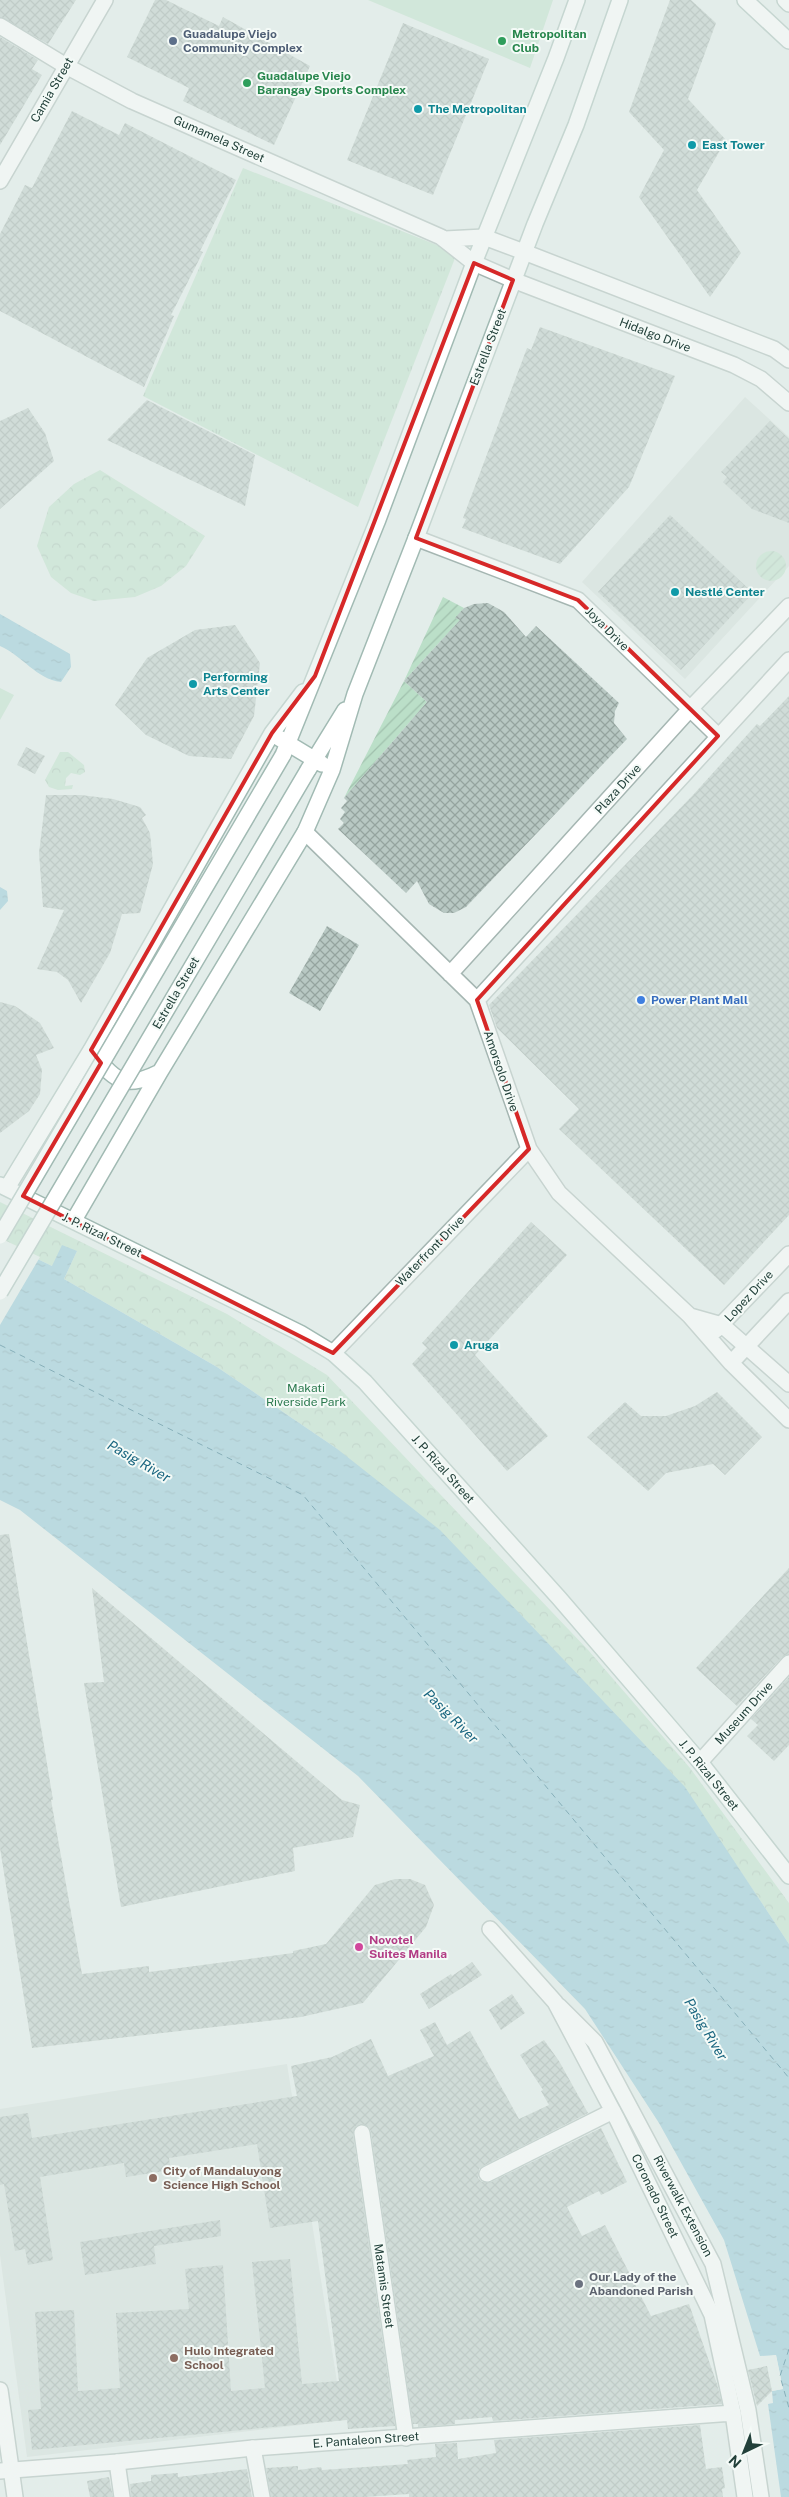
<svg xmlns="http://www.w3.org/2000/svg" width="789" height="2497" viewBox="0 0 789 2497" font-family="'Public Sans',sans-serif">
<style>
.built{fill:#d1ddd9}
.grass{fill:url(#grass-tufts)}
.park{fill:url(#park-crowns)}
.garden{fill:url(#garden-furrows)}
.pitch{fill:#bbdfc8}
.water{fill:url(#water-ripples)}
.pier{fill:#e3edea}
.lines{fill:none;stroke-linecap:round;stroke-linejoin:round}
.ferry{stroke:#18657f;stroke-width:1;stroke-dasharray:6 5;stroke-linecap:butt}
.building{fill:url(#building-cross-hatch)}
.pedestrian-casing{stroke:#a5b6b2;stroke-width:18}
.minor-casing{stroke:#a5b6b2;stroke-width:18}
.tertiary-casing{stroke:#a5b6b2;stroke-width:18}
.secondary-casing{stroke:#a1bab3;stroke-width:18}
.pedestrian{stroke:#fff;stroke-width:15}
.minor{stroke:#fff;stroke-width:15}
.tertiary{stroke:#fff;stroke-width:15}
.secondary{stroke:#fff;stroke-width:15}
.secondary-bridge-casing{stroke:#a1bab3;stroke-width:18;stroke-linecap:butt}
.secondary-bridge{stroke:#fff;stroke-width:15}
.marked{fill:none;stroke:#d62828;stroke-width:4;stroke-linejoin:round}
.service-dot{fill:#5c6f8a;stroke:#f4faf7;stroke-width:2}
.leisure-dot{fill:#2e9e5b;stroke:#f4faf7;stroke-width:2}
.culture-dot{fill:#0f9aa8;stroke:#f4faf7;stroke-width:2}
.shop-dot{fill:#3f7fe0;stroke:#f4faf7;stroke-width:2}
.hotel-dot{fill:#d1479c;stroke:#f4faf7;stroke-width:2}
.education-dot{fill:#8d6e63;stroke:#f4faf7;stroke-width:2}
.worship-dot{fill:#6b7280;stroke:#f4faf7;stroke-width:2}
.labels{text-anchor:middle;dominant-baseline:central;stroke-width:4;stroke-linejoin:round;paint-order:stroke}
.service-label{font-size:12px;font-weight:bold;fill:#4e5e75;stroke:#f4faf7;text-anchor:start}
.leisure-label{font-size:12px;font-weight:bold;fill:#27864d;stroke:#f4faf7;text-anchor:start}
.street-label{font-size:12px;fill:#22403a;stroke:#f4faf7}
.culture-label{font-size:12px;font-weight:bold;fill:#0d838f;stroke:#f4faf7;text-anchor:start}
.shop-label{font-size:12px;font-weight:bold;fill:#366cbe;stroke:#f4faf7;text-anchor:start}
.park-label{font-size:12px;fill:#2a794e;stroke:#f4faf7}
.hotel-label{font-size:12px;font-weight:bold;fill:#b23c85;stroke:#f4faf7;text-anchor:start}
.education-label{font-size:12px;font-weight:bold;fill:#785e54;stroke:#f4faf7;text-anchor:start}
.worship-label{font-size:12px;font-weight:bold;fill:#5b616d;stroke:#f4faf7;text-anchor:start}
.water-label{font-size:14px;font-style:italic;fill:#18657f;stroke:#f4faf7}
</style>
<defs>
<pattern id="grass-tufts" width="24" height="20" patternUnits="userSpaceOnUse" patternTransform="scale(1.25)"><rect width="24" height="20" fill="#bbdfc8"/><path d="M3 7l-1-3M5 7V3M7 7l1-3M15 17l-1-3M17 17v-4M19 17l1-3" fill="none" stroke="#a0c0ad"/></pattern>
<pattern id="park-crowns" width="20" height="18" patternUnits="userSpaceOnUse" patternTransform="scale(1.25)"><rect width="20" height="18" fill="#bbdfc8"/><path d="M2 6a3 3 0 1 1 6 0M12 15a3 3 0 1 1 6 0" fill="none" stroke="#a0c0ad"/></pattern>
<pattern id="garden-furrows" width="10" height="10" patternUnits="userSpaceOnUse" patternTransform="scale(1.25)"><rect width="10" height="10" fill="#bbdfc8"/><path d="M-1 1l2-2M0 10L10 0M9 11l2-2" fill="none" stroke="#a0c0ad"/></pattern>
<pattern id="water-ripples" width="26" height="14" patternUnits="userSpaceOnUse" patternTransform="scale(1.25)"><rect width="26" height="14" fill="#89c3d5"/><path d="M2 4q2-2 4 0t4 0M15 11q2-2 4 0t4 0" fill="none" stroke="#70a0ae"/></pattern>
<pattern id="building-cross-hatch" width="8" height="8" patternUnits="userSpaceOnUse" patternTransform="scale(1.25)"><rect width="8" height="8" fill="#b8c8c3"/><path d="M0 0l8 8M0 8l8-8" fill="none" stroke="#95a49f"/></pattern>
</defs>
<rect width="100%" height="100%" fill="#e3edea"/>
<!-- built -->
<path class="built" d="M745 397 789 437V566L685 679 582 582Z
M287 2064 343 2420 27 2457 0 2255V2109Z"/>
<!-- grass -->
<path class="grass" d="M243 168 457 253 358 507 143 396Z"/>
<!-- park -->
<path class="park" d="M100 470 205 536 186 566 161 586 135 597 94 601 71 593 51 577 37 546 49 507 74 484Z
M60 752H68L84 765 85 772 80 775 71 773 66 778 65 786 73 785 72 789 58 790 49 787 45 780Z
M0 1202 227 1314 327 1375 589 1651 690 1768 789 1903V1944L737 1866 336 1448 217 1367 64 1279 77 1251 52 1266 0 1241Z"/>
<!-- garden -->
<path class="garden" d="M756 566a15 15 0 1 1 30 0a15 15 0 1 1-30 0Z
M443 597 464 608 456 618 460 620 404 681 427 702 344 798 404 681Z"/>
<!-- pitch -->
<path class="pitch" d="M368 0H553L530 68Z
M0 688 14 695 0 720Z"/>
<!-- water -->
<path class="water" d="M0 614 70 654 71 667 61 682C36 679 23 656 0 646Z
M0 887 7 891 8 901 0 910Z
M0 1241 52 1266 62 1245 77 1251 64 1279 217 1367 336 1448 440 1530 685 1787 789 1944V2497H781L768 2404 773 2403 772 2391 783 2389 776 2355 760 2356 724 2240 659 2123 585 2009 358 1776 20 1510 0 1500Z"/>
<!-- pier -->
<path class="pier" d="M0 1238 40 1257 0 1325Z
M776 2355 783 2389 772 2391V2389L780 2387 778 2376 774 2357H765Z"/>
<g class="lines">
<!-- ferry -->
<path class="ferry" d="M0 1345 303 1495 789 2078
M789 2349 780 2376 789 2408"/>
</g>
<!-- building -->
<path class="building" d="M0 0H76L48 44 0 17Z
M155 0H166L219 26 223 17 310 66 274 145 183 101 189 88 127 57Z
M670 0H691L716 23 688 99 726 140 697 190 741 253 710 297 639 197 664 150 629 112Z
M403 23 489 59 433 195 347 160Z
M0 37 38 60 32 69 42 75 0 145Z
M72 111 119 135 125 123 236 180 200 251 203 252 171 315 174 316 144 387 0 311V234L25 185 32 188Z
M540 327 675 376 629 487 560 564 462 528 466 519 463 518 527 348 531 350Z
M147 400 255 455 245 506 107 440Z
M28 408 45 433 54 461 0 509V421Z
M770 421 789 439V523L752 509 723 482 727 477 721 472Z
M670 515 753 593 681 670 598 592Z
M488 603 504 612 526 637 536 626 619 703 615 711 614 723 627 739 466 907 454 913H444L429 904 417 881 406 893 338 829 344 823 340 819 345 812 341 808 347 801 344 798 427 702 404 681 460 620 455 618 464 608 474 604Z
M235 625 260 663 254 716 231 759 189 756 146 735 115 705 147 658 195 630Z
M789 696V1215L724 1285 559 1129 579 1109 497 1028 489 1005 693 795 757 724 760 726Z
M26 747 45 756 35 774 17 765Z
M46 795H81L113 799 140 807 146 815 142 818 150 833 153 864 140 913 122 914 110 953 81 1003 68 980 57 972 37 969 64 910 43 907 39 853Z
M327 926 359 945 320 1011 289 993Z
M0 1002 15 1006 40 1023 54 1048 36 1055 42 1070 40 1094 29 1111 0 1133Z
M531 1222 567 1255 475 1355 548 1436 507 1471 412 1364 427 1348 422 1343Z
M717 1392 762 1437 725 1475 713 1464 666 1473 648 1491 587 1437 625 1402 641 1416H666L695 1406Z
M9 1534 53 1800H51L82 1974 149 1966V1972L293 1953V1951L326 1944 375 1885 395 1879H410L425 1885 434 1905 426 1927 363 2003 301 2017 32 2048 0 1848V1535Z
M789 1568V1654L782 1657 737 1706 696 1668Z
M92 1588 342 1800 360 1805 353 1837 293 1848 295 1871 121 1907 84 1683 104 1682Z
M789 1677V1745L774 1761 747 1736 758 1725 751 1719Z
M472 1962 482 1975 429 2009 420 1994 451 1974 452 1976Z
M512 1994 525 2013 501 2030 489 2010Z
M435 2022 447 2045 470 2031 519 2119 549 2105 541 2091 543 2090 520 2055 544 2040 559 2061 588 2113 483 2166 479 2169 478 2178 482 2182H491L601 2128 627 2182 601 2195 599 2191 567 2207 582 2236 605 2225 651 2316 689 2304 717 2384 722 2404 493 2421 492 2417 455 2420V2424L418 2427V2424H413L371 2132 369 2127 361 2124 356 2126 353 2134 395 2426 348 2429 347 2420 32 2450 28 2410 41 2409 35 2312 74 2310 78 2391 120 2388 116 2313 189 2309 185 2269 223 2265 231 2391 265 2388 252 2262 290 2259 302 2384 339 2381 318 2221 270 2228 257 2144 169 2158 171 2170 126 2177 124 2163 40 2177 53 2260 28 2265 25 2249 15 2251 4 2184 0 2185V2117L28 2113 32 2138 297 2096 291 2066 332 2057 371 2039 388 2076 434 2056 420 2030Z
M220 2220 221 2236 154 2246 156 2264 85 2275 80 2242Z
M767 2366 772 2391 757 2406 748 2370Z
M700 2425 706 2469 722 2467 725 2488 722 2489 723 2497H409V2494L365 2497H271L266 2468 298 2466V2470L321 2467 322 2470 408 2464 407 2460 436 2457 435 2444 457 2443 458 2459 496 2453 494 2440Z
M247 2469 252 2497H131L130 2484 151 2481V2475L178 2473V2477Z
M109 2477 113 2497H90L87 2481Z"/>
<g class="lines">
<!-- pedestrian casing -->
<g class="pedestrian-casing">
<path id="pedestrian" d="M559 2006 595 2042 713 2264 748 2410 761 2497"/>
</g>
<!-- minor casing -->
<g class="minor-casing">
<path id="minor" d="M0 181 105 0
M524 252 774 349 789 360
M513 280 734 365 761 379 789 403
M416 538 578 600 718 736
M305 832 477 1000 529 1149 559 1193 690 1316 731 1363 789 1420
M450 974 690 709 789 606
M477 1000 789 660
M690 1316 722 1325 789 1384
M716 1330 789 1254
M333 1353 529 1149
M731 1363 789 1301
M700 1762 789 1663
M490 1929 555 2002 617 2119 712 2315 733 2413
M362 2133 406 2438
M487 2174 613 2111
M0 2390 15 2497
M253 2448 262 2497
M117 2462 122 2497"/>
</g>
<!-- tertiary casing -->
<g class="tertiary-casing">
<path id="tertiary" d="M0 26 66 66 132 101 441 237 474 263 513 280
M445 239 484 237 524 252
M0 2471 117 2462 253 2448 733 2413 745 2497"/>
</g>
<!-- secondary casing -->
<g class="secondary-casing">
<path id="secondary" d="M745 0 789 41
M785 0 789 4
M279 738 322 764
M283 755 377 522 474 263 556 58 577 0
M308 770 345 710
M95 1055C116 1084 128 1088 160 1072
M0 1185 300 1333 333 1353 365 1382 559 1598 700 1762 789 1876
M7 1188 91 1050 272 733 303 692
M74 1220 160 1072 305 832 332 770 355 694 416 538 535 224 576 125 620 0"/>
</g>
<!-- pedestrian -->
<use href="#pedestrian" class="pedestrian"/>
<!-- minor -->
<use href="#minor" class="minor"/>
<!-- tertiary -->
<use href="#tertiary" class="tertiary"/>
<!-- secondary -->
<use href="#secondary" class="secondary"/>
<!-- secondary-bridge casing -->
<g class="secondary-bridge-casing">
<path id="secondary-bridge" d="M0 1236 283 755
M0 1292 308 770"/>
</g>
<!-- secondary-bridge -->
<use href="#secondary-bridge" class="secondary-bridge"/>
</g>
<!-- marked area -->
<path d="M0 0H789V2497H0ZM474 263 513 280 416 538 578 600 718 736 477 1000 529 1149 333 1353 23 1196 101 1063 91 1050 95 1043 272 733 315 676Z" fill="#e3edea" fill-opacity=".55" fill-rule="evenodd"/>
<path class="marked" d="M474 263 513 280 416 538 578 600 718 736 477 1000 529 1149 333 1353 23 1196 101 1063 91 1050 95 1043 272 733 315 676Z"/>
<!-- markers -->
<circle class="service-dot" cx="173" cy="41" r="5"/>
<g class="leisure-dot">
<circle cx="502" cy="41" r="5"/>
<circle cx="247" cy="83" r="5"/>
</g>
<g class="culture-dot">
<circle cx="418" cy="109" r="5"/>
<circle cx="692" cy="145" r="5"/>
<circle cx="675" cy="592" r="5"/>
<circle cx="193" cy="684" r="5"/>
<circle cx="454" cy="1345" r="5"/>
</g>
<circle class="shop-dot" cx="641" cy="1000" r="5"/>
<circle class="hotel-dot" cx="359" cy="1947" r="5"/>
<g class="education-dot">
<circle cx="153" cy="2178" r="5"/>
<circle cx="174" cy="2358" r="5"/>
</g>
<circle class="worship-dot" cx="579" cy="2284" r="5"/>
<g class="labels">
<!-- service labels -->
<g class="service-label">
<text x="183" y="34">Guadalupe Viejo<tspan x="183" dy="14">Community Complex</tspan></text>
</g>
<!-- leisure labels -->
<g class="leisure-label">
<text x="512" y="34">Metropolitan<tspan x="512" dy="14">Club</tspan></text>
<text x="257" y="76">Guadalupe Viejo<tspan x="257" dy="14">Barangay Sports Complex</tspan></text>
</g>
<!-- street labels -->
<g class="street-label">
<text transform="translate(52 90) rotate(-60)">Camia Street</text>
<text transform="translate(219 139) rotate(24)">Gumamela Street</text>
<text transform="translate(655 335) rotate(21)">Hidalgo Drive</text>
<text transform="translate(488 347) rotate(-69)">Estrella Street</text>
<text transform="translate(607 629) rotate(45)">Joya Drive</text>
<text transform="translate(618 789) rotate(-48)">Plaza Drive</text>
<text transform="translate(176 993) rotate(-60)">Estrella Street</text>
<text transform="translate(501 1071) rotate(71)">Amorsolo Drive</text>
<text transform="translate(102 1235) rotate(26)">J. P. Rizal Street</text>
<text transform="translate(430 1251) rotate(-46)">Waterfront Drive</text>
<text transform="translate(749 1296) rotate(-47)">Lopez Drive</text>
<text transform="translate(443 1469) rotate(48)">J. P. Rizal Street</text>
<text transform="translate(744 1713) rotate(-48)">Museum Drive</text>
<text transform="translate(709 1775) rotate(51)">J. P. Rizal Street</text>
<text transform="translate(655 2196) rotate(64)">Coronado Street</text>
<text transform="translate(683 2206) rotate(62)">Riverwalk Extension</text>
<text transform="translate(384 2286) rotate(82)">Matamis Street</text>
<text transform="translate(366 2440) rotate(-4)">E. Pantaleon Street</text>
</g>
<!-- culture labels -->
<g class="culture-label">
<text x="428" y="109">The Metropolitan</text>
<text x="702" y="145">East Tower</text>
<text x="685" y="592">Nestlé Center</text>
<text x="203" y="677">Performing<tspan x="203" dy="14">Arts Center</tspan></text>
<text x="464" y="1345">Aruga</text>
</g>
<!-- shop labels -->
<g class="shop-label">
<text x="651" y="1000">Power Plant Mall</text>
</g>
<!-- park labels -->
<g class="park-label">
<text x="306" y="1388">Makati<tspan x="306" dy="14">Riverside Park</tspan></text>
</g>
<!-- hotel labels -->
<g class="hotel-label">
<text x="369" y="1940">Novotel<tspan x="369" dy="14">Suites Manila</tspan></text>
</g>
<!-- education labels -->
<g class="education-label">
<text x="163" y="2171">City of Mandaluyong<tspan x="163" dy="14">Science High School</tspan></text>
<text x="184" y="2351">Hulo Integrated<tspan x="184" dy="14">School</tspan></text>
</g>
<!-- worship labels -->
<g class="worship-label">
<text x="589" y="2277">Our Lady of the<tspan x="589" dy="14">Abandoned Parish</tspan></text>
</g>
<!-- water labels -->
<g class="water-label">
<text transform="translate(139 1461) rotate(30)">Pasig River</text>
<text transform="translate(451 1716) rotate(45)">Pasig River</text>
<text transform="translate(706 2029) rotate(59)">Pasig River</text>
</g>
</g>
<!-- north arrow -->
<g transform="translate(744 2452) rotate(223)" stroke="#f4faf7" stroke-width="4" paint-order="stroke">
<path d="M0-4L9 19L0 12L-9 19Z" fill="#22403a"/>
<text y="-8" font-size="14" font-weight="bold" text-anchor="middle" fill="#22403a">N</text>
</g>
</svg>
